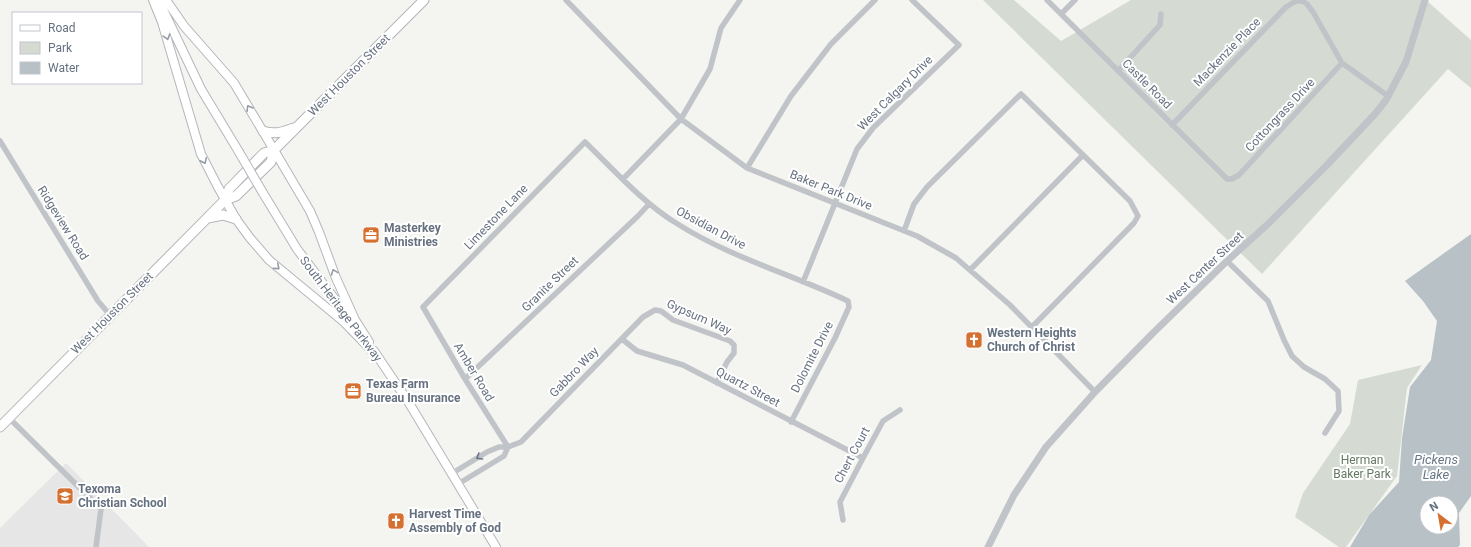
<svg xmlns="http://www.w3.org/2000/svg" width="1471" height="547" viewBox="0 0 1471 547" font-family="Roboto,sans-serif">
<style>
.built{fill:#e5e6e5}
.green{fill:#d5dbd3}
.water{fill:#b8c1c6;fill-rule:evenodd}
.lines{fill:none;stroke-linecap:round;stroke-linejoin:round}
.secondary-casing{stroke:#b3b6bb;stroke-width:10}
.primary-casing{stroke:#b2b5b9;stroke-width:11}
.minor{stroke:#c0c3c7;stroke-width:5.5}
.tertiary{stroke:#c0c3c7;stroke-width:7}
.secondary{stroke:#fff;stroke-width:8}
.primary{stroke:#fff;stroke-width:9}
.secondary-bridge-casing{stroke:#b3b6bb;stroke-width:10;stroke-linecap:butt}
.secondary-bridge{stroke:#fff;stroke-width:8}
.oneway{stroke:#949ca6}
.oneway2{stroke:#6a7584}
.labels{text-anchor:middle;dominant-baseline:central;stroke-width:4;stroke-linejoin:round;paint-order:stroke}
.street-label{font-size:12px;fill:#667180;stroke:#fff}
.poi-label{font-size:12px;font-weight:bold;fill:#667180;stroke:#fff;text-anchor:start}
.park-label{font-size:12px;fill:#657864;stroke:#fff}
.water-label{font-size:13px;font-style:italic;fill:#677884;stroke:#fff}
</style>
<rect width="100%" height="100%" fill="#f4f5f1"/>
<!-- built -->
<path class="built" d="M66 463 149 547H0V528Z"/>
<!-- green -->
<path class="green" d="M983 0H1014L1061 41 1131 0H1426L1471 40V88L1448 69 1262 274Z
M1422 365 1407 388 1397 476 1346 547H1339L1295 517 1303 493 1350 424 1358 380Z"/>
<!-- water -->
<path class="water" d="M1471 234V496L1459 513 1460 545 1458 547H1350L1369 515 1399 482 1402 438 1410 387 1431 360 1437 321 1423 301 1405 281ZM1427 503H1451V527H1427Z"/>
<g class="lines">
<!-- secondary casing -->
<g class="secondary-casing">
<path id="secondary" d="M153 0 162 22 201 154 218 187 236 219 250 238 269 260 344 322 376 355
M166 0 184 26 234 83 274 150 310 211 319 232 336 278 346 300 355 320 369 342
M159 1 201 89 239 152
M263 193 297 249 355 326
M374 351 409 403 496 547"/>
</g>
<!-- primary casing -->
<g class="primary-casing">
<path id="primary" d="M263 131C275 135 282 132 294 128
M225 200 229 189 264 153 274 150
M208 218 223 215 236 219
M0 427 225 200 236 196 271 162 274 150 424 0"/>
</g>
<!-- minor -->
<path class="minor" d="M566 0 681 119 747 168 917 236 956 258 1010 305 1095 392
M1047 0 1227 179H1232L1239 175 1342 63
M1061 14 1075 0
M1118 71 1160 25 1161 14
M1172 125 1286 7 1296 1H1302L1307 4 1313 12 1342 63 1388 96
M0 141 98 301 110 315
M747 168 791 96 831 44 875 0
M623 179 681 119 710 69 721 28 740 0
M904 231 914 204 927 187 1021 94 1130 201 1138 216 1134 223 1032 327
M1227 261 1268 301 1284 340 1292 356 1304 367 1325 379 1338 391 1339 411 1325 433
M970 270 1083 155
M803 282 857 149 873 128 959 45 912 0
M622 339 637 351 683 365 863 458
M465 379 638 216 649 204
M9 418 101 509 96 547
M508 447 465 379 423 307 585 142C614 170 642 202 676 223 729 257 791 274 848 301L849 307 835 338 791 422
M451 474 487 452 499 447H508L521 442 643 317 655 310 661 311 673 320 730 341 734 345V353L727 362 717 383
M458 484 504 456 508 447
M843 520 840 502 863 458 883 421 900 410"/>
<!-- tertiary -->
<path class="tertiary" d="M988 547 1014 495 1046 447 1095 392 1153 333 1227 261 1268 224 1326 166 1375 114 1386 100 1406 62 1425 0"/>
<!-- secondary -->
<use href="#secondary" class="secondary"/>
<!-- primary -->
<use href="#primary" class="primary"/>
<!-- secondary-bridge casing -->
<g class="secondary-bridge-casing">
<path id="secondary-bridge" d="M239 152 263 193"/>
</g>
<!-- secondary-bridge -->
<use href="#secondary-bridge" class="secondary-bridge"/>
</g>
<!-- one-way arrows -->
<defs><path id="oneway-chevron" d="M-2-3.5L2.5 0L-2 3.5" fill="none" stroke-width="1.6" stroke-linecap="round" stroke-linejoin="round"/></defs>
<g class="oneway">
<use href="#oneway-chevron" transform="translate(167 37) rotate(74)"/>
<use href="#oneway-chevron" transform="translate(249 108) rotate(-121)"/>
<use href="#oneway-chevron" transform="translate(204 161) rotate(65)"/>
<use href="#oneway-chevron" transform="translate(277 267) rotate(41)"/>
<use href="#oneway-chevron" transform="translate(334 272) rotate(-110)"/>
</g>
<use class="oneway2" href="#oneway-chevron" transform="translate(479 457) rotate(149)"/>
<!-- icons -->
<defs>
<g id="office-square" transform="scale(0.9)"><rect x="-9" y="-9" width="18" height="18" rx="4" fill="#d57031" stroke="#fff"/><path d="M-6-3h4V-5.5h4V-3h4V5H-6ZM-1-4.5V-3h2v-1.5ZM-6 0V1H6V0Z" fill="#fff"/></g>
<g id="church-square" transform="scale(0.9)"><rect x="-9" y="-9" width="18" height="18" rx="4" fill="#d57031" stroke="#fff"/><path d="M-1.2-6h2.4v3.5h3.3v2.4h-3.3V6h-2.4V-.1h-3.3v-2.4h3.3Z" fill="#fff"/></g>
<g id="school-square" transform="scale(0.9)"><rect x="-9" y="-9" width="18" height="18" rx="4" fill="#d57031" stroke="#fff"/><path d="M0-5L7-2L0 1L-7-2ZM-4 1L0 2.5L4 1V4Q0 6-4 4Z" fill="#fff"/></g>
</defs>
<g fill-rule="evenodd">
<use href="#office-square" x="371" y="235"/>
<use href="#church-square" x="974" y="340"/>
<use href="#office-square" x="353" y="391"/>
<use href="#school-square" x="65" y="496"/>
<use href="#church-square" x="396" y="521"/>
</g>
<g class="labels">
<!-- street labels -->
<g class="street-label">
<text transform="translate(1227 52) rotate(-46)">Mackenzie Place</text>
<text transform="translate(349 75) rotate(-45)">West Houston Street</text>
<text transform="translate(1147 84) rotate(45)">Castle Road</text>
<text transform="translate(895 93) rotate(-45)">West Calgary Drive</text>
<text transform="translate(1280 115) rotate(-47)">Cottongrass Drive</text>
<text transform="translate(831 190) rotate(22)">Baker Park Drive</text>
<text transform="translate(496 217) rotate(-46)">Limestone Lane</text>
<text transform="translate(63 223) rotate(58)">Ridgeview Road</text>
<text transform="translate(711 228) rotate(28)">Obsidian Drive</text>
<text transform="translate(1205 268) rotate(-43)">West Center Street</text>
<text transform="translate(550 284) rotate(-44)">Granite Street</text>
<text transform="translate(341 309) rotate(53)">South Heritage Parkway</text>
<text transform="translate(112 313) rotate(-45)">West Houston Street</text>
<text transform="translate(699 317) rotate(24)">Gypsum Way</text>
<text transform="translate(812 357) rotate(-63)">Dolomite Drive</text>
<text transform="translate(474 372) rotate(59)">Amber Road</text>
<text transform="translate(574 372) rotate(-46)">Gabbro Way</text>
<text transform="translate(748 387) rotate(28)">Quartz Street</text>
<text transform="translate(852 455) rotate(-62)">Chert Court</text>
</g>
<!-- poi labels -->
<g class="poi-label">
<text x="384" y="228">Masterkey<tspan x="384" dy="14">Ministries</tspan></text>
<text x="987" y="333">Western Heights<tspan x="987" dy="14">Church of Christ</tspan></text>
<text x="366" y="384">Texas Farm<tspan x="366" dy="14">Bureau Insurance</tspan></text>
<text x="78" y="489">Texoma<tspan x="78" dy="14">Christian School</tspan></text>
<text x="409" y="514">Harvest Time<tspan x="409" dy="14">Assembly of God</tspan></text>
</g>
<!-- park labels -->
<g class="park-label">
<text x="1362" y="460">Herman<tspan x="1362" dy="14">Baker Park</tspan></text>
</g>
<!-- water labels -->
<g class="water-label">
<text x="1436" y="459">Pickens<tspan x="1436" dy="15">Lake</tspan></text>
</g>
</g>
<!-- legend -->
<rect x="12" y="12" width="130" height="72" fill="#ffffff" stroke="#c2c6cc"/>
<rect x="20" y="25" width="20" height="6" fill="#ffffff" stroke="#c2c6cc"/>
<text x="48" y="32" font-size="12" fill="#667180">Road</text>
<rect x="20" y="42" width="20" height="12" fill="#d5dbd3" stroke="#c2c6cc"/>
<text x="48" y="52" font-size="12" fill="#667180">Park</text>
<rect x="20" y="62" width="20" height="12" fill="#b8c1c6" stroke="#c2c6cc"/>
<text x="48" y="72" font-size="12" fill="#667180">Water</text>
<!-- north arrow -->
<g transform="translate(1439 515) rotate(329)"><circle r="19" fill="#ffffff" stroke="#c2c6cc"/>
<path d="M0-3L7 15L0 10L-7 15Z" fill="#d57031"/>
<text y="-6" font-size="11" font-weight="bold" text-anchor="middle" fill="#667180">N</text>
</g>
</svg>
